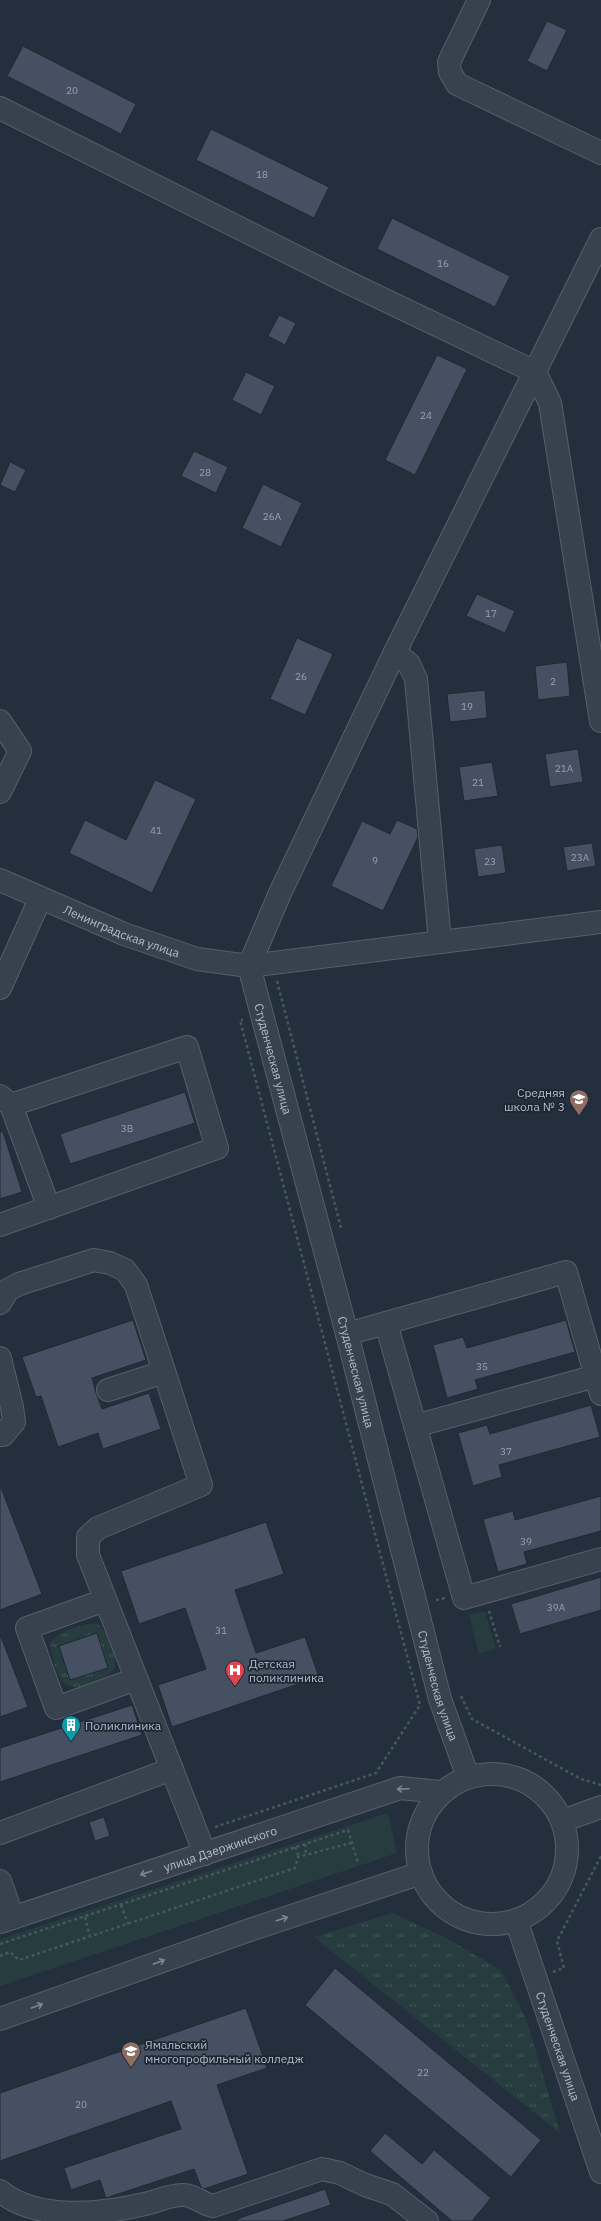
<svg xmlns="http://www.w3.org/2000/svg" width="601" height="2221" viewBox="0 0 601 2221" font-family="'IBM Plex Sans',sans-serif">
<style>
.grass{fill:url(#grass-tufts)}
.green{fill:#263c3f}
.building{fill:#455162;stroke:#1f2835}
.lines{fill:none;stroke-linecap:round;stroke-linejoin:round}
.minor-casing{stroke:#565f6c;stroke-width:24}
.path{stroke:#44595c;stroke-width:2.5;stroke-dasharray:3 3;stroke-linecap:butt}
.minor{stroke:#38414e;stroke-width:22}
.oneway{stroke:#7c8592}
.labels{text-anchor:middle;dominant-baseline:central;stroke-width:3.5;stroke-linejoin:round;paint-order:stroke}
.number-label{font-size:10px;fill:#98a1af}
.street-label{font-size:12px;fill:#b4bcc9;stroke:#1d2633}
.poi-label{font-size:12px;fill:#b4bcc9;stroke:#1d2633;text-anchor:start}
</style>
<defs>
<pattern id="grass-tufts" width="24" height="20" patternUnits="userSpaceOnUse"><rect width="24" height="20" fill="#263c3f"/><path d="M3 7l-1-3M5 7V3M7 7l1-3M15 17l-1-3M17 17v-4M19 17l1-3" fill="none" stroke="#435659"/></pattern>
</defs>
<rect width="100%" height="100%" fill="#242f3e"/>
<!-- grass -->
<path class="grass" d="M96 1623C108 1631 116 1653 115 1668 109 1676 97 1681 88 1684 84 1685 78 1688 73 1687 57 1686 52 1655 50 1643 60 1630 80 1625 96 1623Z
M392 1913 446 1938 501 1970 527 2021 560 2133 314 1937Z"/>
<!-- green -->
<path class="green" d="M485 1611 496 1649 479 1654 469 1615Z
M388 1813 397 1853 0 1986V1939Z"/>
<!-- building -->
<path class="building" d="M547 21 567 30 547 71 527 61Z
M23 46 136 104 121 134 7 76Z
M211 129 329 187 314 218 196 160Z
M392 218 510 276 495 307 377 249Z
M279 315 296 323 285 345 268 336Z
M437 355 467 369 415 475 385 460Z
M246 372 275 386 261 415 232 400Z
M194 451 228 467 216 493 181 476Z
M10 462 26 470 15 492 0 485Z
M263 484 302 503 281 547 242 528Z
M477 594 515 611 505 633 466 616Z
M297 638 333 654 305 715 270 699Z
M567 662 570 696 538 700 535 666Z
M485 690 487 718 450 722 447 694Z
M578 749 583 782 550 787 545 754Z
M492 762 498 796 464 801 459 767Z
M155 780 196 799 152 893 69 853 85 820 126 840Z
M397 820 417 829 418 837 383 911 331 886 362 821 390 834Z
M592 843 596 866 567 871 563 847Z
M502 845 506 873 478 877 474 849Z
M185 1092 195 1123 70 1164 60 1134Z
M0 1132H3L22 1192 0 1199Z
M133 1320 146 1360 92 1378 96 1393 102 1409 149 1393 161 1429 103 1449 98 1433 58 1447 41 1396 36 1397 22 1357Z
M566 1320 575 1352 475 1380 478 1389 447 1398 433 1345 463 1337 467 1348Z
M591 1405 600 1437 499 1465 502 1477 473 1486 458 1433 487 1425 490 1434Z
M0 1485 42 1594 0 1610Z
M601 1496V1531L524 1552 527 1564 498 1572 483 1519 513 1511 515 1520Z
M266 1522 284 1574 235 1590 256 1653 305 1637 319 1677 172 1727 158 1685 206 1669 185 1608 139 1624 121 1571Z
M601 1577V1610L520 1634 511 1604Z
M97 1633 108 1668 70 1680 59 1646Z
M0 1634 28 1707 0 1717Z
M132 1705 142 1735 0 1782V1748Z
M104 1817 110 1836 95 1841 89 1822Z
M335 1968 541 2140 511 2177 305 2005Z
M246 2008 267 2068 217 2085 248 2174 204 2189 201 2187 194 2169 106 2198 100 2180 71 2190 64 2168 181 2129 171 2101 0 2161V2093Z
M385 2133 422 2164 434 2150 491 2198 472 2221H452L370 2151Z
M325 2189 331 2205 283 2221H237V2219Z"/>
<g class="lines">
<!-- minor casing -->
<g class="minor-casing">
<g id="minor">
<path d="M479 0 449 62 450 72 457 84 601 153"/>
<path d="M0 108 343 280 535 372 550 403 601 721"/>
<path d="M395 652 409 664 416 679 440 942"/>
<path d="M0 721 20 751 0 792"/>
<path id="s1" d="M0 880 124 934 197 959 249 966 601 922"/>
<path id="s2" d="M249 966 347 1334 440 1699 468 1777"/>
<path d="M249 966 280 893 395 652 601 239"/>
<path d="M0 988 40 899"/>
<path d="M0 1096 11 1105 187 1047 217 1148 0 1225"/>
<path d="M11 1105 49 1208"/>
<path d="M0 1303 8 1290 19 1284 94 1260 110 1263 125 1270 136 1285 201 1485 98 1528 88 1537V1555L205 1854"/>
<path d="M386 1323 464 1598 601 1559"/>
<path d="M347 1334 566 1272 601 1394"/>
<path d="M0 1358 12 1407 14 1422 3 1435H0"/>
<path d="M108 1390 164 1372"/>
<path d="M415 1426 596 1376"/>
<path d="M105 1600 27 1628 56 1708 136 1679"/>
<circle cx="492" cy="1849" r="75"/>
<path d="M562 1821 601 1807"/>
<path d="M0 1833 172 1769"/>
<path d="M0 1881 13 1918"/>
<path id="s3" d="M516 1920 601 2172"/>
<path id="s4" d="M0 1922 400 1788 441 1792"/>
<path d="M0 2019 244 1932 421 1873"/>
<path d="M0 2191C36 2221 101 2215 149 2203 159 2200 172 2195 182 2195 192 2194 203 2204 213 2206L322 2169 340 2173 365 2185 392 2194 427 2221"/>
</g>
</g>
<!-- path -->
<path class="path" d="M277 981 341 1228
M436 1600 445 1598
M489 1611 500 1647
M461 1696 472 1719 581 1779 601 1785
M215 1827 376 1773 420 1705 240 1020H243
M305 1844 306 1854
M295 1847 299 1857
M121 1905 128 1924
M85 1917 90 1937
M0 1944 348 1830 358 1863
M0 1956 10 1952 19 1960 295 1868 298 1857 351 1843
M553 1972 564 1968 557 1941 601 1856"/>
<!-- minor -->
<use href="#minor" class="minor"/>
</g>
<!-- one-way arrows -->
<defs><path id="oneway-shaft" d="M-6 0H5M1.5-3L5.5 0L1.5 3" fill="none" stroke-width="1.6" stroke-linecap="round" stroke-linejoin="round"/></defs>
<g class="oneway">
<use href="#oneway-shaft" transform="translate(403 1789) rotate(178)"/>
<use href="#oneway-shaft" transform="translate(146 1873) rotate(161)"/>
<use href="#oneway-shaft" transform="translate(282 1919) rotate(-18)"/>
<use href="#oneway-shaft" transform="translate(159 1962) rotate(-20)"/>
<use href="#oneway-shaft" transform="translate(37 2006) rotate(-20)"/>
</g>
<!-- icons -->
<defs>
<g id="school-pin" transform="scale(1)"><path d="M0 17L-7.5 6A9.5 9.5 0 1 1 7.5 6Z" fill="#8d6e63" stroke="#1d2633"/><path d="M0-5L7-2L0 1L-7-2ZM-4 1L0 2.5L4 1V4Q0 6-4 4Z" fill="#fff"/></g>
<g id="hospital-pin" transform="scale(1)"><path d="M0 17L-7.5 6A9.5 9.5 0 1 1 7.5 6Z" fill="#e0444e" stroke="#1d2633"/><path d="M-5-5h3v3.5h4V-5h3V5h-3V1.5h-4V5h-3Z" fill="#fff"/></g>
<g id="building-pin" transform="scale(1)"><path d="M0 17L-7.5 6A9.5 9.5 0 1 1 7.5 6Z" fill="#0f9aa8" stroke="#1d2633"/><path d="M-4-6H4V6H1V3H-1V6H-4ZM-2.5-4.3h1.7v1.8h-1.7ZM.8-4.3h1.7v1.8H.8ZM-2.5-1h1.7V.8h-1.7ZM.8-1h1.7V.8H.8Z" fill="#fff"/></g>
<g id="university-pin" transform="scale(1)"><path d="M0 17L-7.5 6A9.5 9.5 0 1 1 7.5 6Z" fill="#8d6e63" stroke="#1d2633"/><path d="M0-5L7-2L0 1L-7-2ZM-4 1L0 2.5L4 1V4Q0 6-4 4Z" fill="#fff"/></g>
</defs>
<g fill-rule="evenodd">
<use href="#school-pin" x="579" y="1099"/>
<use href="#hospital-pin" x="235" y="1670"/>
<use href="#building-pin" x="71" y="1725"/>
<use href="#university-pin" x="131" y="2051"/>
</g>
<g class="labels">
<!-- number labels -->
<g class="number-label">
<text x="72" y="90">20</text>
<text x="262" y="174">18</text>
<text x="443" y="263">16</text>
<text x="426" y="415">24</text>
<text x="205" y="472">28</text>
<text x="272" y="516">26А</text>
<text x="491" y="613">17</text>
<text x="301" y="676">26</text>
<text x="553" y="681">2</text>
<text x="467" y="706">19</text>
<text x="564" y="768">21А</text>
<text x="478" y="782">21</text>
<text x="156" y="830">41</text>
<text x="580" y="857">23А</text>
<text x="375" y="860">9</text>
<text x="490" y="861">23</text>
<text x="127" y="1128">3В</text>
<text x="482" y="1366">35</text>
<text x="506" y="1451">37</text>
<text x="526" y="1541">39</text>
<text x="556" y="1607">39А</text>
<text x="221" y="1630">31</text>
<text x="423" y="2072">22</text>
<text x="81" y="2104">20</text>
</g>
<!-- street labels -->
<g class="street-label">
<text stroke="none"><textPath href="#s1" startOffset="132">Ленинградская улица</textPath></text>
<text stroke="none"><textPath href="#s2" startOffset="96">Студенческая улица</textPath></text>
<text stroke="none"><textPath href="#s2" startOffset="420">Студенческая улица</textPath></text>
<text stroke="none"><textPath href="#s2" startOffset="744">Студенческая улица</textPath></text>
<text stroke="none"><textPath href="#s4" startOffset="232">улица Дзержинского</textPath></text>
<text stroke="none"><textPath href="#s3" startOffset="133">Студенческая улица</textPath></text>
</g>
<!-- poi labels -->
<g class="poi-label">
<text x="565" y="1092" text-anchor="end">Средняя<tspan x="565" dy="14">школа № 3</tspan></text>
<text x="249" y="1663">Детская<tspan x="249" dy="14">поликлиника</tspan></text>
<text x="85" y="1725">Поликлиника</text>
<text x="145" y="2044">Ямальский<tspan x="145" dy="14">многопрофильный колледж</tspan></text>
</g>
</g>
</svg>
